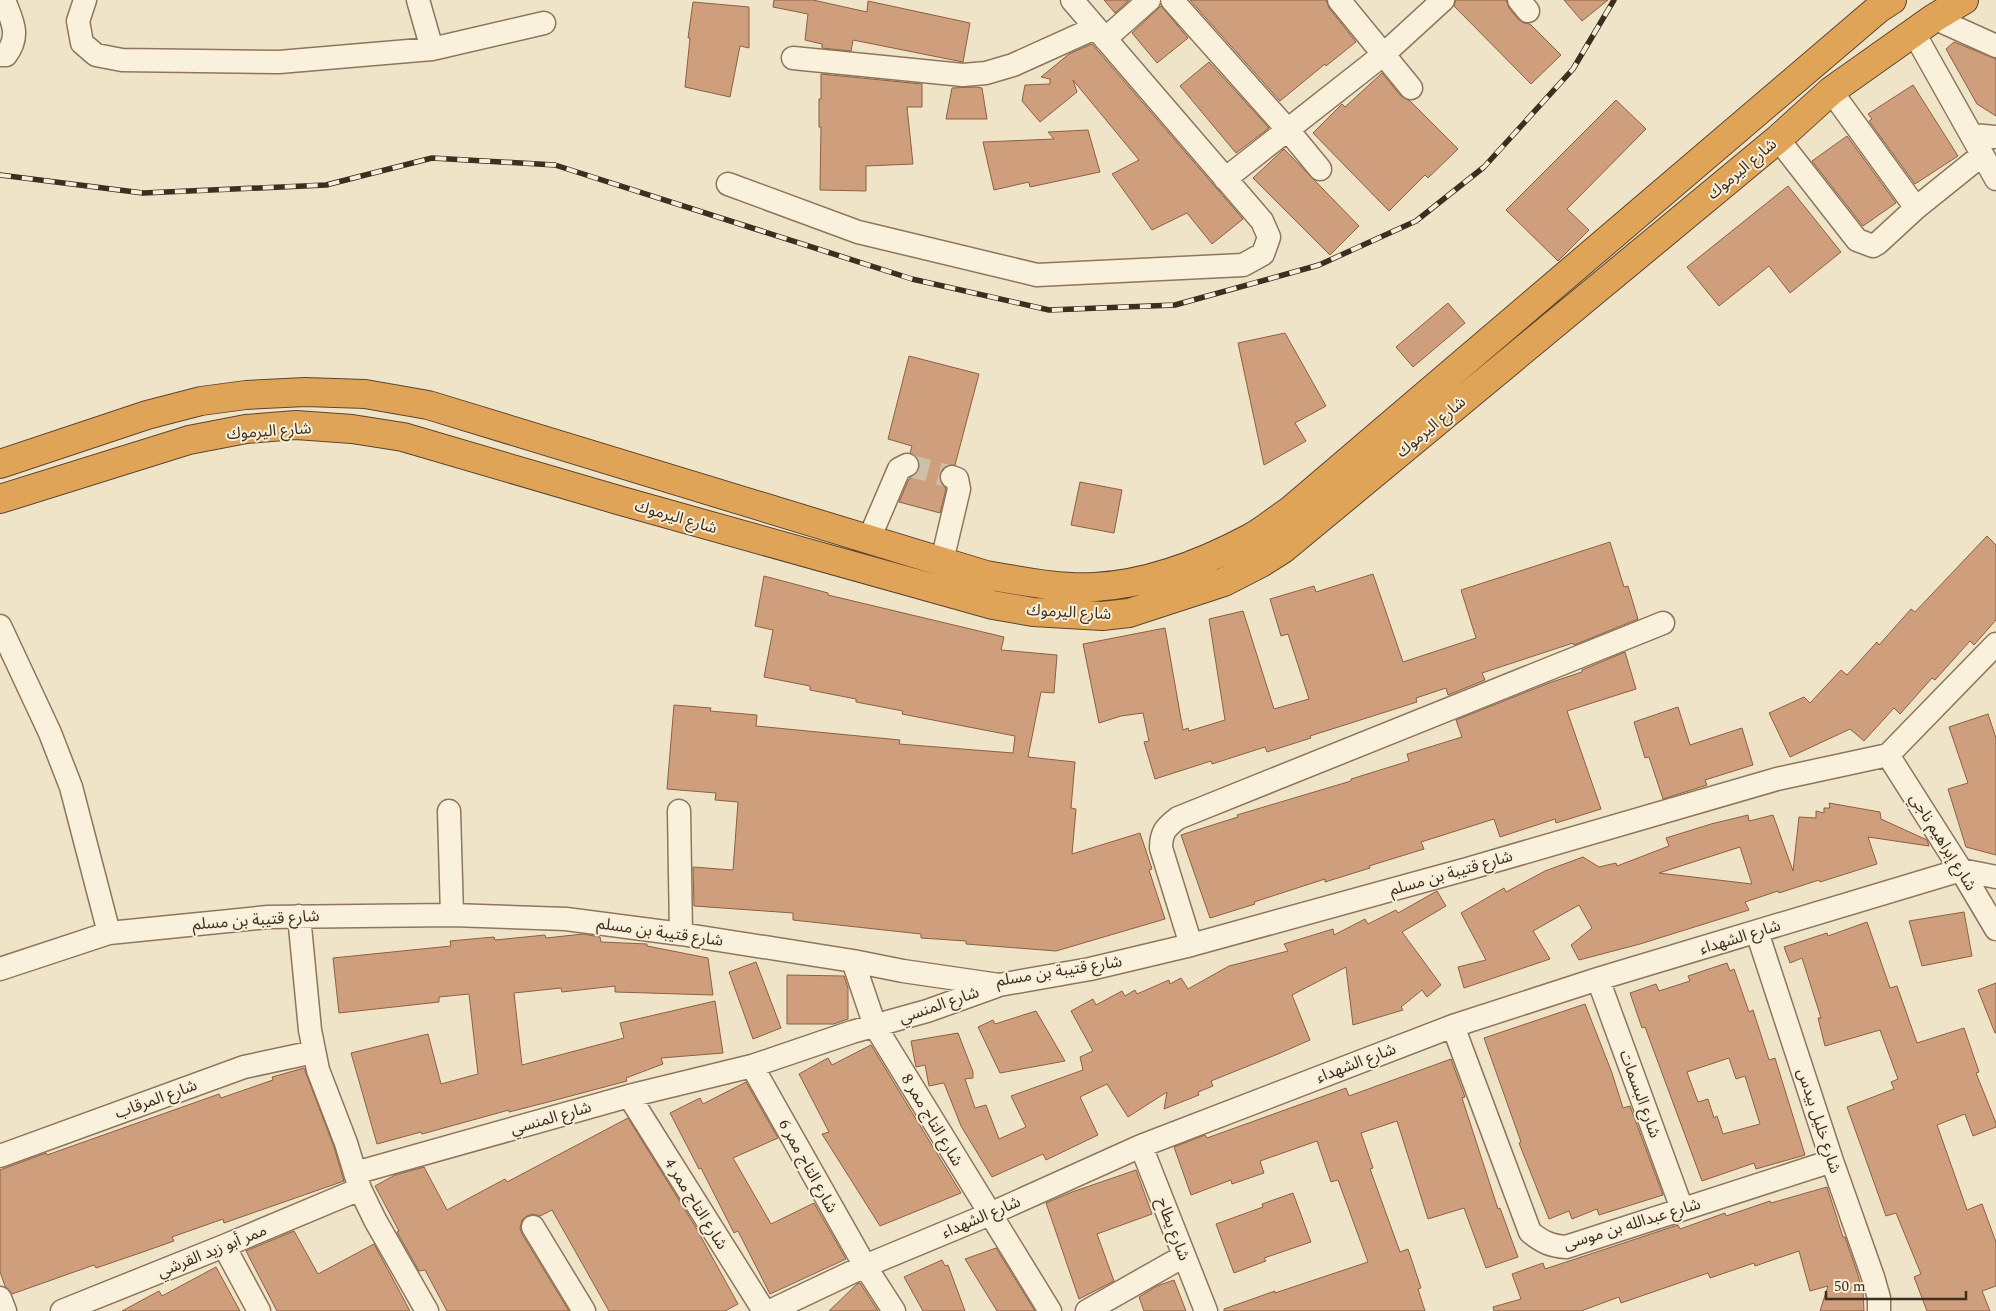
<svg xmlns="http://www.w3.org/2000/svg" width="1996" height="1311" viewBox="0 0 1996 1311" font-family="Spectral,'Noto Sans Arabic',serif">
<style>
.building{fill:#cf9f7d;stroke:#8d5f41;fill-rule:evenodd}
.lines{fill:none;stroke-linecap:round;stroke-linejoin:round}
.minor-tunnel{stroke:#ccc0a6;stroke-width:22;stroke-dasharray:22 11;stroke-linecap:butt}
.minor-casing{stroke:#8d765c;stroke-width:25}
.highway-casing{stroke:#5b4430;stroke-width:30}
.minor{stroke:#faf1dc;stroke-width:22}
.highway{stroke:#e0a458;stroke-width:28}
.rail-casing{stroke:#3d2e20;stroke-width:5.5}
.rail{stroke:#f7eed8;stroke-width:4;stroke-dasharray:11;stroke-linecap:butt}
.labels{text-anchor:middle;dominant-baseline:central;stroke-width:4;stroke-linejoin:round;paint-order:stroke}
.street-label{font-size:16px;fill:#3d2e20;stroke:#f7eed8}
</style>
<rect width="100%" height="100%" fill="#f0e4c8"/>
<!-- building -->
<path class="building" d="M774 0H813L867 12 868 1 970 23 963 62 853 40 851 51 822 48V44L805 40 808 14 773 7Z
M1104 0H1129L1115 13Z
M1190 0H1326L1329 8 1356 42 1326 66 1325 64 1280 101Z
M1456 0H1506L1509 8 1518 19 1524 23 1530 24 1561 55 1531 84 1454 6Z
M1564 0H1608L1582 21Z
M693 2 749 7V48L740 46 730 97 685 87 690 38H688Z
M1161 6 1188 38 1157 63 1132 33Z
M1954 42 1996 59V116L1977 104 1946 49Z
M1092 44 1243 219 1212 244 1187 213 1152 230 1112 174 1139 160 1073 80 1077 92 1040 122 1022 101 1025 85 1050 84V79L1041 77 1069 54Z
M1209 62 1269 128 1236 153 1180 86Z
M1382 73 1401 96 1410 101 1458 149 1428 178 1425 175 1389 211 1313 133 1342 104 1345 107Z
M821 74 922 84V107H907L913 164 866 166V191L820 190 821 127H819V99H821Z
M1913 85 1958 156 1915 184 1869 121 1872 119 1868 114Z
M975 87 982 88 987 119H946L952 88Z
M1616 100 1646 129 1567 209 1589 230 1558 261 1506 210Z
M1088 130 1100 172 1030 187 1029 182 994 190 983 142 1054 139 1048 132Z
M1847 136 1896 203 1863 226 1812 161Z
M1284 149 1359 226 1330 255 1253 178Z
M1788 186 1841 252 1790 293 1769 266 1719 306 1687 267Z
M1448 303 1465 323 1413 367 1396 347Z
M1285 333 1326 406 1295 423 1306 441 1264 465 1238 343Z
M909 356 979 374 955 465 944 466 940 473 939 479 946 489 940 513 899 502 909 479 918 473 920 466 918 459 910 453 912 446 888 439Z
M1080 482 1122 490 1114 533 1071 525Z
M1987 536 1996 545V620L1974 645 1970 641 1935 680 1932 678 1900 714 1894 708 1864 741 1850 729 1790 757 1769 713 1804 697 1810 703 1841 670 1847 675 1877 642 1879 645 1911 609 1915 612Z
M1610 542 1624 587 1628 586 1638 619 1574 645 1573 643 1482 673 1485 680 1448 695 1446 688 1416 698 1417 702 1310 736 1311 738 1267 752 1265 747 1212 764 1211 761 1155 779 1144 742 1149 741 1143 713 1121 716 1099 723 1083 644 1165 628 1183 730 1188 728 1189 731 1225 720 1209 619 1243 611 1274 709 1309 699 1288 634 1281 636 1270 599 1314 586 1316 592 1373 574 1403 662 1476 638 1461 590Z
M764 576 828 593V595L1004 637 1001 650 1057 655 1054 693 1041 692 1028 757 1075 762 1071 808 1076 809 1072 854 1140 833 1152 869 1149 870 1165 919 1056 951 966 944V941L921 938V934L793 920V913L694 906 693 867 733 870 738 802 715 800 716 793 667 789 674 705 711 708 710 711 757 715 756 726 900 740 899 744 1013 753 1015 736 902 714 903 711 856 702V699L810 690V686L764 677 773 630 755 626Z
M1625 652 1636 689 1567 711 1601 809 1556 823 1555 819 1500 837 1494 819 1421 842 1424 849 1369 866 1370 868 1325 882V879L1254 902 1255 904 1210 918 1181 835 1238 817 1237 815 1351 781V779L1409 761 1407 754 1462 737 1456 720 1549 683 1582 672V670Z
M1678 707 1690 745 1742 728 1753 765 1705 780 1707 785 1663 799 1649 757 1645 758 1634 722Z
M1988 714 1996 738V855L1966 847 1948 789 1968 783 1949 727Z
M1829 803 1880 812 1881 819 1927 840 1929 846 1868 837 1877 864 1820 882 1819 880 1779 893 1778 891 1745 902 1749 910 1640 944 1579 960 1571 945 1592 928 1579 905 1533 931 1550 959 1464 988 1458 967 1486 960 1461 913 1504 888 1506 892 1545 871 1583 857 1599 867 1616 863 1617 866 1669 846 1666 838 1711 824 1748 815 1749 821 1773 815 1793 871 1799 817 1816 818V811L1824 813V808H1830ZM1740 847 1752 884 1659 873Z
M1437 891 1446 906 1402 932 1441 985 1427 997 1422 990 1401 1007 1403 1010 1353 1025 1346 967 1292 995 1310 1040 1278 1054 1211 1081 1213 1086 1198 1092 1199 1095 1164 1109 1167 1092 1128 1117 1107 1084 1080 1097 1098 1135 1046 1160 1043 1154 992 1177 961 1126 944 1083 929 1086 925 1065 916 1067 911 1041 958 1033 973 1072V1078L965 1079 975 1108 986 1105 999 1139 1026 1127 1011 1096 1083 1070 1080 1057 1093 1051 1071 1011 1093 999 1096 1005 1122 991 1125 996 1135 990 1137 994 1169 980 1170 984 1181 978 1188 989 1229 966 1288 951 1284 944 1333 929 1334 935 1365 919 1368 924 1396 910 1398 913Z
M1964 912 1972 956 1922 966 1909 921Z
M1867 922 1890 988 1897 986 1917 1043 1964 1028 1979 1072 1976 1073 1996 1123V1127L1973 1136 1965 1114 1937 1125 1967 1210 1982 1204 1996 1242V1286L1982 1291 1990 1311H1927L1914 1277 1921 1274 1896 1213 1886 1216 1847 1107 1894 1089 1891 1082 1898 1079 1880 1030 1825 1046 1818 1018H1821L1802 958 1790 963 1784 947 1827 933 1828 936Z
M583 934 600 937 601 942 647 944V946L708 958 713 995 615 992V986L562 992 561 988 514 993 522 1065 624 1038 620 1023 715 1001 723 1053 661 1058 663 1064 626 1078 627 1081 552 1101 509 1112V1110L422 1134 421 1132 377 1144 351 1053 428 1034 441 1084 478 1074 469 994 439 997V1002L339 1013 333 958 451 946 450 941 494 937 495 940 545 935 546 938Z
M756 962 781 1028 753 1039 729 972Z
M1727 963 1730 971 1734 969 1749 1012 1753 1010 1769 1060 1775 1058 1805 1155 1756 1169 1754 1163 1702 1181 1645 1027 1642 1028 1630 993 1656 984 1659 991 1690 981 1688 976ZM1729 1058 1736 1079 1745 1076 1760 1124 1723 1134 1717 1116 1714 1118 1708 1099 1698 1102 1687 1072Z
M787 975 844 976 848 988V1019L834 1024H787Z
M1996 983V1033H1995L1978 990Z
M1585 1004 1612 1073 1623 1108 1630 1106 1663 1195 1599 1215 1597 1209 1572 1219 1569 1211 1549 1219 1519 1143 1521 1142 1484 1038Z
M1036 1011 1065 1061 1000 1073 978 1027 993 1020 995 1024Z
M871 1045 961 1193 880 1226 822 1134 829 1132 799 1074 828 1058 832 1065Z
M1451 1059 1465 1097 1462 1098 1498 1209 1500 1208 1518 1257 1486 1268 1464 1208 1428 1219 1397 1121 1361 1133 1373 1168 1370 1169 1400 1252 1408 1249 1421 1288 1418 1289 1425 1311H1224V1309L1275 1291V1293L1368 1262 1338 1180 1331 1182 1317 1141 1260 1161 1264 1173 1232 1184 1231 1180 1191 1195 1174 1147 1205 1135 1207 1138 1346 1088 1349 1096Z
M304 1068 334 1147 344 1181 224 1223 223 1219 172 1237 174 1241 140 1253 96 1268 94 1265 12 1294 5 1286 0 1272V1170L46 1153 47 1155 219 1094 221 1098 273 1080 272 1077Z
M746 1082 778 1138 733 1158 771 1224 814 1203 846 1259 770 1294 738 1231 734 1233 701 1168 699 1169 670 1113 700 1098 703 1104Z
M628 1118 695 1226 738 1304 725 1311H609L552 1210 540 1216 533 1214 527 1216 522 1220 520 1228 522 1234 569 1311H447L425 1270 419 1271 397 1232 399 1231 375 1186 395 1175 424 1167 447 1210 505 1179 507 1182Z
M1136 1170 1152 1214 1097 1234 1114 1281 1079 1299 1046 1203 1072 1192Z
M1827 1187 1843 1237H1845L1857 1272 1863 1292 1864 1311H1820L1828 1286 1810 1291 1799 1251 1755 1266 1754 1263 1710 1278 1708 1273 1621 1303 1619 1297 1581 1311H1494L1493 1307 1521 1299 1512 1274 1543 1263 1545 1269 1678 1225 1680 1229 1725 1213 1726 1216 1770 1201 1771 1203Z
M1293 1193 1311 1242 1264 1258 1266 1261 1234 1273 1216 1224 1263 1207 1262 1204Z
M294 1231 318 1274 374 1244 410 1311H277L246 1251Z
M996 1248 1035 1311H997L965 1259Z
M942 1260 945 1266 948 1265 965 1311H923L904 1277Z
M216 1267 240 1311H122L159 1291 162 1296Z
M1174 1280 1186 1311H1144L1139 1297 1157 1286Z
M860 1283 878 1311H829L857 1284Z"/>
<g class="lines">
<!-- minor-tunnel -->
<path class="minor-tunnel" d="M907 465 952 477"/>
<!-- minor casing -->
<g class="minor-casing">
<path id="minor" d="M85 0 78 21 82 43 96 55 122 60 279 62 432 49 544 23
M418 0 432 49
M1172 0 1287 129 1320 169
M1339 0 1411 88
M1519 0 1528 11
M1934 18 1996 46
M1914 33 1996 179
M1105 39 1149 0
M0 55H6C21 35 12 21 4 0
M793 58 963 75 986 73 1013 65 1095 28
M1831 91 1916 208
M1972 135 1996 137
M1778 139 1857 240 1873 246 1878 243 1916 208 1982 155
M1225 179 1384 54 1443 0
M728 184 858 232 1037 275 1243 265 1263 254 1269 237 1262 221 1072 0
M869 539 899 469 907 465
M942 561 959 489 957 479 952 477
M0 626 50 733 71 787 109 933
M1888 755 1961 870 1996 929
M449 811 452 915
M679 811 681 934
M299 916 310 1030 318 1070 346 1143 360 1189 375 1220 427 1311
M1757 932 1832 1161 1873 1277 1879 1298V1311
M1191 945 1161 848C1161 832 1166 827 1178 818L1663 623
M853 961 875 1026 1050 1311
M0 969 109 933 268 917 452 915 566 919 681 934 853 961 903 971 999 985 1090 969 1191 945 1467 869 1777 779 1888 755 1996 644
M1598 979 1682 1209
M1453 1026 1530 1232C1542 1242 1551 1246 1566 1247L1832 1161
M752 1066 865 1266 894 1311
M629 1096 764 1311
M1141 1146 1206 1311
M0 1156 244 1067 314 1052
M355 1173 629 1096 752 1066 852 1032 927 1011 997 986
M533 1227 584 1311
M224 1246 259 1311
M0 1298 5 1311
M62 1311 224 1246 360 1189
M770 1311 865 1266 990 1214 1141 1146 1453 1026 1598 979 1961 870 1996 877
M1087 1311 1184 1256"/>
</g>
<!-- highway casing -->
<g class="highway-casing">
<path id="highway" d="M0 464 147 415 201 401 246 395 305 392 365 394 428 405 986 575C1022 581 1059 589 1095 587 1148 584 1203 563 1250 538 1264 531 1277 519 1291 510L1878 9 1892 0
M0 499 189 440 246 429 296 425 352 429 403 437 618 500 993 605 1033 612 1102 616 1129 613 1224 582 1261 563 1283 549 1778 139 1831 91 1934 18 1964 0"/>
</g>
<!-- minor -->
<use href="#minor" class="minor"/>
<!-- highway -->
<use href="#highway" class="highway"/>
<!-- rail casing -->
<g class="rail-casing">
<path id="rail" d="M0 175 143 193 326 185 432 158 555 165 912 279 1049 310 1175 305 1319 265 1416 221 1484 167 1573 69 1614 0"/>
</g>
<!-- rail -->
<use href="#rail" class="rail"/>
</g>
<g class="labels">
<!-- street labels -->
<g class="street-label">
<text transform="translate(1742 169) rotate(-40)">شارع اليرموك</text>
<text transform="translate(1431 427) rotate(-40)">شارع اليرموك</text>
<text transform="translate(269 431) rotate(-4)">شارع اليرموك</text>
<text transform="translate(676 517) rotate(16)">شارع اليرموك</text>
<text transform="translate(1069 612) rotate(3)">شارع اليرموك</text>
<text transform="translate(1943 842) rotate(58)">شارع إبراهيم ناجي</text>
<text transform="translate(1451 873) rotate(-16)">شارع قتيبة بن مسلم</text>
<text transform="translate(256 920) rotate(-4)">شارع قتيبة بن مسلم</text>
<text transform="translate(660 932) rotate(8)">شارع قتيبة بن مسلم</text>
<text transform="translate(1740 937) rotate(-17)">شارع الشهداء</text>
<text transform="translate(1059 971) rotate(-9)">شارع قتيبة بن مسلم</text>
<text transform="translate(939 1005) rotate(-19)">شارع المنسي</text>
<text transform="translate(1356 1063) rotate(-21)">شارع الشهداء</text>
<text transform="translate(1640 1094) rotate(70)">شارع البسمات</text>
<text transform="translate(156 1099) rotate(-20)">شارع المرقاب</text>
<text transform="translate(551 1118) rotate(-16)">شارع المنسي</text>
<text transform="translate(932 1120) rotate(59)">شارع التاج ممر 8</text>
<text transform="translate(1819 1121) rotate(72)">شارع خليل بيدس</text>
<text transform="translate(808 1166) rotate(61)">شارع التاج ممر 6</text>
<text transform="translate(696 1204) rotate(58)">شارع التاج ممر 4</text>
<text transform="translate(981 1217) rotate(-23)">شارع الشهداء</text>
<text transform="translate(1632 1224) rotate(-17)">شارع عبدالله بن موسى</text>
<text transform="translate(1173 1229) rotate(69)">شارع يطاح</text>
<text transform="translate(212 1251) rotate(-22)">ممر أبو زيد القرشي</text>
</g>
</g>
<!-- scale -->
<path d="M1826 1291v8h140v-8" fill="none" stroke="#3d2e20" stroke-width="2.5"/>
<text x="1834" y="1291" font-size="15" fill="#3d2e20" stroke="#f7eed8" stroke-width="4" paint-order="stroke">50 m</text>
</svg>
